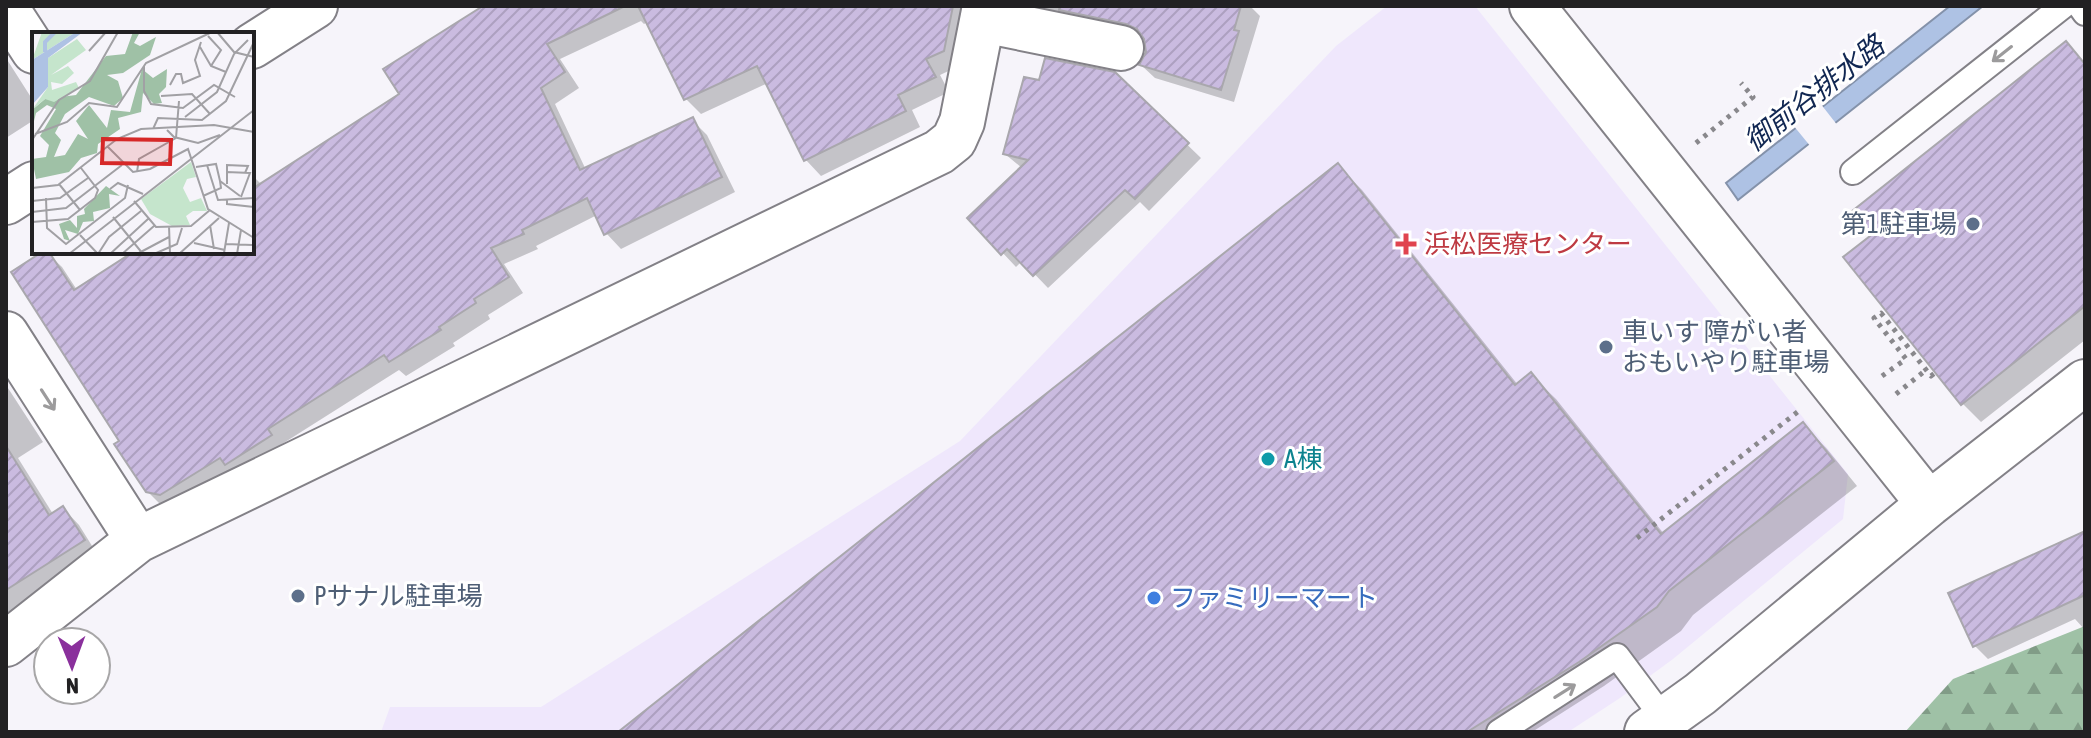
<svg xmlns="http://www.w3.org/2000/svg" width="2091" height="738" viewBox="0 0 2091 738" font-family="'Asap Condensed','Noto Sans JP',sans-serif">
<style>
.medical{fill:#efe7fc}
.forest{fill:url(#forest-firs)}
.water{fill:#aec2e4;stroke:#8492aa;stroke-width:2}
.pier{fill:#f6f4fa}
.shadow{fill:#0003}
.building{fill:url(#building-hatch);stroke:#a9a7ad;stroke-width:2}
.lines{fill:none;stroke-linecap:round;stroke-linejoin:round}
.service-casing{stroke:#838187;stroke-width:28}
.minor-casing{stroke:#838187;stroke-width:48}
.tertiary-casing{stroke:#838187;stroke-width:48}
.path{stroke:#89888c;stroke-width:5;stroke-dasharray:4 6;stroke-linecap:butt}
.service{stroke:#fff;stroke-width:24}
.minor{stroke:#fff;stroke-width:44}
.tertiary{stroke:#fff;stroke-width:44}
.oneway{stroke:#9c9b9c}
.service-dot{fill:#5c6f8a;stroke:#fff;stroke-width:3}
.health-dot{fill:#e0444e;stroke:#fff;stroke-width:3}
.culture-dot{fill:#0f9aa8;stroke:#fff;stroke-width:3}
.shop-dot{fill:#3f7fe0;stroke:#fff;stroke-width:3}
.labels{text-anchor:middle;dominant-baseline:central;stroke-width:6;stroke-linejoin:round;paint-order:stroke}
.service-label{font-size:26px;fill:#4e5e75;stroke:#fff;text-anchor:start}
.health-label{font-size:26px;fill:#be3a42;stroke:#fff;text-anchor:start}
.culture-label{font-size:26px;fill:#0d838f;stroke:#fff;text-anchor:start}
.shop-label{font-size:26px;fill:#366cbe;stroke:#fff;text-anchor:start}
.water-label{font-size:28px;font-style:italic;fill:#112752;stroke:#fff}
.inset-river{fill:none;stroke:#aec2e4;stroke-width:4}
.inset-road{fill:none;stroke:#a1a0a4;stroke-width:2}
.view{fill:#d62828;fill-opacity:0.15;stroke:#d62828;stroke-width:4}
.inset-edge{fill:none;stroke:#222123;stroke-width:4}
</style>
<defs>
<pattern id="forest-firs" width="22" height="20" patternUnits="userSpaceOnUse" patternTransform="scale(2)"><rect width="22" height="20" fill="#9fc1a6"/><path d="M5 1l3.5 6h-7zM16 11l3.5 6h-7z" fill="#819c87"/></pattern>
<pattern id="building-hatch" width="6" height="6" patternUnits="userSpaceOnUse" patternTransform="scale(2)"><rect width="6" height="6" fill="#cabbe0"/><path d="M-1 1l2-2M0 6l6-6M5 7l2-2" fill="none" stroke="#ada0c0"/></pattern>
</defs>
<rect width="100%" height="100%" fill="#f6f4fa"/>
<!-- medical -->
<path class="medical" d="M1387 6H1475L1848 474 1843 519 1673 659 1620 698 1568 732H381L390 707H541L960 441 1336 46Z"/>
<!-- forest -->
<path class="forest" d="M2085 626V732H1905L1953 679Z"/>
<!-- water -->
<path class="water" d="M1950 6H1983L1738 200 1726 183Z"/>
<!-- pier -->
<path class="pier" d="M1820 103 1838 126 1811 147 1793 125Z"/>
<!-- shadow -->
<path class="shadow" d="M487 6H971L959 66 940 75 949 92 912 110 920 127 821 176 806 160 768 83 701 114 685 98 648 22 644 24 641 21 560 59 579 88 555 104 586 170 692 120 707 135 735 192 621 249 606 233 597 215 536 246 538 249 504 264 523 293 488 315 490 319 453 343 455 346 406 376 399 370 282 444 286 451 163 507 147 491 122 441 46 252 62 267 77 290 137 252H252V175L262 185 402 95Z
M1024 6H1250L1260 16 1234 102 1155 78 1141 65 1147 54 1146 39 1142 37 1032 14Z
M2066 44 2085 63V340L1981 422 1962 403 1873 236Z
M6 58 34 102V120L6 138Z
M1114 74 1201 158 1149 211 1140 202 1048 288 1022 261 1016 267 970 218 1022 168 1005 154 1041 82Z
M1338 166 1362 190 1518 385 1531 375 1556 399 1664 534 1803 424 1827 449 1857 486 1693 615 1681 631 1604 686 1532 732H621Z
M6 385 43 442 18 458 53 514 63 508 79 525 99 557 6 619Z
M2085 533V630L2075 619 1988 659 1975 646Z"/>
<!-- building -->
<path class="building" d="M483 6H625L547 44 565 72 541 88 580 170 693 117 722 177 604 235 587 198 522 230 524 234 491 248 509 277 474 299 476 303 439 327 441 330 389 362 384 355 268 429 272 435 225 465 220 458 160 495 146 492 114 444 119 441 11 272 42 252H49L74 290 133 252H252V189L399 94 383 69Z
M638 6H953L944 51 926 59 936 77 898 95 906 111 804 161 757 66 684 100Z
M1060 6H1241L1234 30 1239 31 1221 90 1139 65 1146 52 1144 39 1137 29 1126 24 1059 10Z
M2066 41 2085 64V306L1961 405 1843 257 1870 236 1851 212Z
M1045 58 1115 72 1189 143 1135 199 1125 190 1033 276 1007 249 1001 255 967 218 1028 160 1003 154 1024 77 1039 80Z
M1338 163 1515 385 1531 372 1661 534 1803 422 1834 461 1669 591 1657 607 1579 662 1467 732H618Z
M6 446 49 515 63 506 85 540 6 590Z
M2085 531V595L1973 647 1948 593Z"/>
<g class="lines">
<!-- service casing -->
<g class="service-casing">
<path id="service" d="M2080 6 2085 13
M1853 172 2063 6
M1499 732 1617 656 1664 719"/>
</g>
<!-- minor casing -->
<g class="minor-casing">
<path id="minor" d="M6 8 34 51
M983 20 1121 48
M6 334 138 540
M6 644 138 540 939 152 954 140 962 122 985 6"/>
</g>
<!-- tertiary casing -->
<g class="tertiary-casing">
<path id="tertiary" d="M1532 6 1929 504
M252 46 315 6
M6 202 34 184
M1647 732 1700 694 1929 504 2085 382"/>
</g>
<!-- path -->
<path class="path" d="M1696 143 1753 97 1741 83
M1882 376 1906 359 1874 318 1881 313 1931 376 1935 373
M1896 394 1926 370
M1637 538 1800 410"/>
<!-- service -->
<use href="#service" class="service"/>
<!-- minor -->
<use href="#minor" class="minor"/>
<!-- tertiary -->
<use href="#tertiary" class="tertiary"/>
</g>
<!-- one-way arrows -->
<defs><path id="oneway-shaft" d="M-6 0H5M1.5-3L5.5 0L1.5 3" fill="none" stroke-width="1.6" stroke-linecap="round" stroke-linejoin="round" transform="scale(2)"/></defs>
<g class="oneway">
<use href="#oneway-shaft" transform="translate(2002 54) rotate(142)"/>
<use href="#oneway-shaft" transform="translate(48 400) rotate(57)"/>
<use href="#oneway-shaft" transform="translate(1565 691) rotate(-32)"/>
</g>
<!-- markers -->
<g class="service-dot">
<circle cx="1973" cy="224" r="8"/>
<circle cx="1606" cy="347" r="8"/>
<circle cx="298" cy="596" r="8"/>
</g>
<path class="health-dot" d="M1402 232h8v8h8v8h-8v8h-8v-8h-8v-8h8z"/>
<circle class="culture-dot" cx="1268" cy="459" r="8"/>
<circle class="shop-dot" cx="1154" cy="598" r="8"/>
<g class="labels">
<!-- service labels -->
<g class="service-label">
<text x="1957" y="224" text-anchor="end">第1駐車場</text>
<text x="1622" y="332">車いす 障がい者<tspan x="1622" dy="30">おもいやり駐車場</tspan></text>
<text x="314" y="596">Pサナル駐車場</text>
</g>
<!-- health labels -->
<g class="health-label">
<text x="1424" y="244">浜松医療センター</text>
</g>
<!-- culture labels -->
<g class="culture-label">
<text x="1284" y="459">A棟</text>
</g>
<!-- shop labels -->
<g class="shop-label">
<text x="1170" y="598">ファミリーマート</text>
</g>
<!-- water labels -->
<g class="water-label">
<text transform="translate(1814 93) rotate(-38)">御前谷排水路</text>
</g>
</g>
<!-- overview -->
<g transform="translate(32 32)">
<rect width="222" height="222" fill="#f6f4fa"/>
<path d="M101 0H108L102 11 108 14 124 5 118 23 91 41 75 43 86 49 91 66 82 74 57 65 33 82 23 101 29 108 22 125 33 123 46 102 56 107 44 89 57 73 75 96 79 78 98 80 110 37 121 46 135 37 134 55 127 62 130 71 122 72 111 61 109 80 86 86 88 97 66 112 65 121 49 126 37 140 4 147 0 127 14 125 17 113 8 104 24 77 15 73 4 81 1 93 0 78 13 67 44 63 74 24 93 22ZM74 154 88 164 77 162 78 176 61 180 62 189 51 190 46 202 33 198 38 209 32 207 27 192 38 188 45 196V184L53 182 52 177Z" fill="#9fc1a6"/>
<path d="M10 0H44L0 28ZM45 7 54 18 19 43 36 34 42 41 30 52 19 50 20 58 44 50 47 56 22 70 13 67 0 78 16 55V26ZM159 130 164 145 155 147 151 156 158 170 169 166 175 179H161L154 184 158 193 140 194 118 182 109 167Z" fill="#c5e5cc"/>
<path d="M44 0H51L16 26V55L0 73V28Z" fill="#aec2e4"/>
<path class="inset-river" d="M13 20V10L23 0"/>
<path class="inset-road" d="M185 0 202 20 222 25M176 4 189 18 179 34M168 15 179 34 194 40M57 19 74 0M112 34V59L119 72 151 76 182 53 203 65M138 53 144 42H149L151 51 168 44 163 28 169 10M129 64 160 62 178 82M153 85 185 60 202 22 216 8M121 97 126 86 170 88 194 69 222 10M135 98 142 105 166 111 188 103M3 102 35 90 57 71 85 75 114 31 180 0M0 108 27 68 58 49 86 0M76 115 101 140 118 137 156 117 176 177 222 206M175 133 186 168 222 166M164 135 184 132 188 149 189 156 171 164M105 140 107 127 144 106 147 69M195 140V133L216 134 213 141M188 149 208 164M27 152 48 178M195 152V140L218 141 209 165M0 156 26 153 85 107 109 97 182 93 222 100M78 157 86 151 111 162M14 166 15 196 34 212 93 166 96 153M195 168V172L222 175M0 169 28 166 56 146M102 169 124 195 159 194 178 178M0 180 34 176 90 133M81 185 111 222M0 190 36 187 63 166 66 158 49 136M178 193 182 217M137 194 138 222M48 203 66 222M162 211 193 218M194 212 220 213M192 221 197 191M37 222 222 78M66 222 77 205 109 179M78 222 116 187M90 222 122 194M105 222 137 205M122 222 145 212 150 196M147 222 187 186M205 222 209 198"/>
<path class="view" d="M71 107 139 108 138 132 70 131Z"/>
<rect width="222" height="222" class="inset-edge"/>
</g>
<!-- border -->
<rect width="2091" height="738" fill="none" stroke="#222123" stroke-width="16"/>
<!-- north arrow -->
<g transform="translate(72 666) rotate(179)"><circle r="38" fill="#ffffff" stroke="#a7a6a7" stroke-width="2"/>
<path d="M0-6L14 30L0 20L-14 30Z" fill="#8a309c"/>
<text y="-12" font-size="22" font-weight="bold" text-anchor="middle" fill="#222123">N</text>
</g>
</svg>
